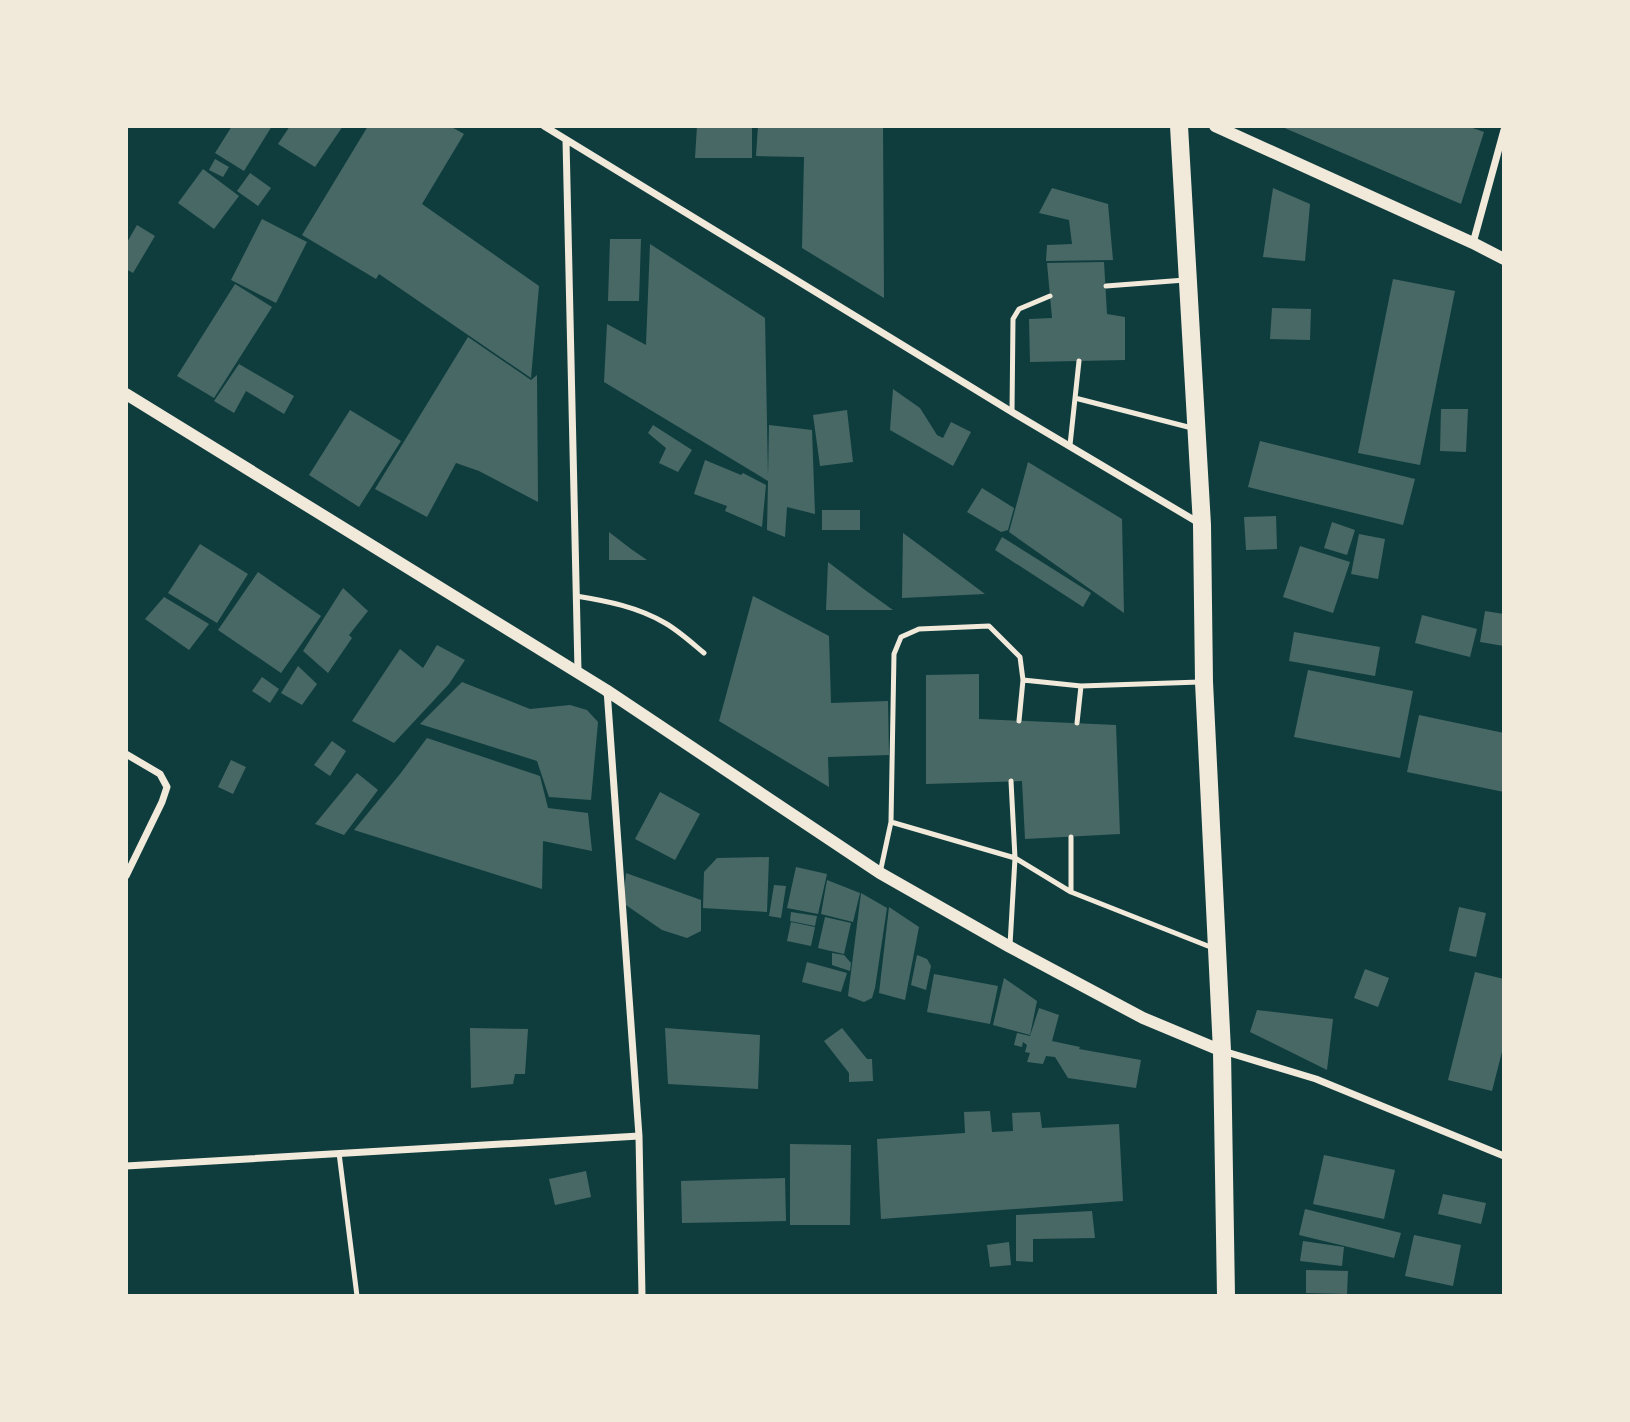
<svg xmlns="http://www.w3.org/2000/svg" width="1630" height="1422" viewBox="0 0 1630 1422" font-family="'Varela Round',sans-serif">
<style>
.building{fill:#486865}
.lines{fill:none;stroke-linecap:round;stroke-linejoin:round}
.service{stroke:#f1e9da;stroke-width:5}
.minor{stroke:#f1e9da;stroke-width:7}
.tertiary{stroke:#f1e9da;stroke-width:12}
.primary{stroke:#f1e9da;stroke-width:18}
</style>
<rect width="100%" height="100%" fill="#0f3d3e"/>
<!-- building -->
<path class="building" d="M232 126H272L244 171 215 153Z
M290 126H343L315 167 278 144Z
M368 126H450L464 134 422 204 539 286 531 378 379 274 376 279 302 235Z
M697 126H752V158H695Z
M758 126H883L884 298 802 248 804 157 756 156Z
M1280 126H1467L1484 132 1461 204Z
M215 159 229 167 223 177 209 170Z
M203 169 239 196 214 229 178 203Z
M250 173 271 188 258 206 237 191Z
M1052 188 1108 204 1113 260 1046 261 1047 245 1072 244 1069 220 1039 213Z
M1273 188 1310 204 1305 261 1263 257Z
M262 219 307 242 276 303 231 280Z
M137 225 155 236 133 273 126 269V244Z
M610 239H641L639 301H608Z
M650 244 765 318 768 476 769 425 812 430 815 514 787 507 785 537 767 530 768 481 604 382 607 324 646 345Z
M1104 262 1107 314 1125 317V360L1030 362 1029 319 1052 318 1047 263Z
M1393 279 1455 291 1420 465 1358 453Z
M235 284 272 307 214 398 177 376Z
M1272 308 1311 309 1310 340 1270 339Z
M468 337 531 380 537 375 538 502 479 471 456 463 427 517 375 489Z
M239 364 294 396 284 414 246 391 234 413 214 401Z
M893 389 920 408 937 435 943 438 951 422 971 432 953 466 890 430Z
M1441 409H1468L1466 452 1440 451Z
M350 410 401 441 359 507 309 475Z
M847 410 853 462 820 466 813 415Z
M653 425 692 450 678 472 659 463 666 448 648 433Z
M1260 441 1415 479 1403 525 1248 487Z
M705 460 741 475 743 473 766 485 762 527 725 511 727 506 694 494Z
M1028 462 1122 519 1124 613 1009 532Z
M982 488 1014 508 1008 530 1001 532 967 512Z
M822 510H860V530H822Z
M1276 516 1277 549 1246 550 1244 517Z
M1332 522 1355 530 1347 555 1324 548Z
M609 532 631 549 647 560H609Z
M903 533 918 544 985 594 902 598Z
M1359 534 1385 539 1378 579 1351 574Z
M1002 537 1091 593 1083 607 995 550Z
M200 544 248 574 217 623 168 593Z
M1300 546 1350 562 1333 613 1283 597Z
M828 562 865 590 893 610H826Z
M258 572 321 616 281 673 218 630Z
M343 588 368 611 349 635 352 638 328 673 303 651Z
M753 596 829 636 831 703 888 701 889 755 828 757 829 787 719 721Z
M164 597 209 624 189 650 145 619Z
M1485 611 1504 614V646L1480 642Z
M1422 615 1477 629 1470 657 1415 643Z
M1294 632 1380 647 1375 676 1289 661Z
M437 645 465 660 449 684 394 743 352 721 400 649 423 668Z
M298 666 317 684 302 705 281 693Z
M1308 670 1413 691 1400 758 1294 737Z
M979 674V719L1116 725 1120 834 1025 839 1022 781 926 784V675Z
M262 677 279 689 270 703 252 691Z
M462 682 530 709 570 705 587 710 598 722 591 800 549 797 537 761 420 724Z
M1419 715 1504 733V792L1407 772Z
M427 738 540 776 548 808 588 813 592 851 543 841 542 889 354 830 400 774Z
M332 741 346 751 330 776 314 765Z
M231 760 246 767 233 794 218 787Z
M357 773 378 790 344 835 315 824Z
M660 792 700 814 675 860 635 839Z
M769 857 767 912 703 908 704 872 717 858Z
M796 867 827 874 818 914 787 908Z
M626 873 701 900V931L687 938 662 930 623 903Z
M827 880 860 893 853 922 821 914Z
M774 885 786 886 781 918 769 916Z
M861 893 887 908 875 988 872 998 864 1002 848 996Z
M889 907 919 927 905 1000 879 993Z
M1459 907 1486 913 1476 957 1449 951Z
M791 912 817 916 815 926 790 921Z
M825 917 851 923 844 954 818 948Z
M791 922 815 927 811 946 787 941Z
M832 953 844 955 851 963 850 971 832 965Z
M917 955 927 959 931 966 926 990 911 985Z
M807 962 847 973 841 992 802 982Z
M1365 969 1389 978 1378 1007 1354 998Z
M1475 972 1504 979V1044L1492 1091 1448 1080Z
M934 974 998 986 990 1024 927 1012Z
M1004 978 1037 1001 1030 1035 993 1025Z
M1039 1008 1059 1015 1052 1041 1080 1047 1079 1049 1141 1060 1136 1088 1068 1078 1055 1057 1046 1056 1043 1064 1027 1062 1030 1053 1025 1052 1027 1045 1023 1042 1022 1047 1014 1045 1017 1033 1030 1036 1029 1039Z
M1257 1010 1333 1019 1327 1070 1250 1032Z
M470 1028 528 1029 525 1074H515L513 1084 471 1088Z
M665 1028 760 1035 758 1089 668 1084Z
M842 1028 867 1059H872L873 1081 849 1082V1073L824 1041Z
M990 1111 992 1132 1013 1131 1012 1113 1040 1112 1042 1128 1119 1124 1123 1201 881 1219 877 1139 965 1133 964 1112Z
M790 1144 851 1145 850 1225H790Z
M1324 1155 1395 1170 1384 1219 1313 1204Z
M586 1171 591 1197 555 1205 549 1179Z
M785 1178 786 1221 682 1223 681 1181Z
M1443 1194 1486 1203 1481 1224 1438 1214Z
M1305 1209 1401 1233 1394 1258 1299 1235Z
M1092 1211 1095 1238 1033 1239V1262L1016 1261V1215Z
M1414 1235 1461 1245 1453 1286 1405 1276Z
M1303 1241 1344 1247 1342 1266 1300 1261Z
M1009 1242 1011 1265 990 1267 987 1245Z
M1306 1270 1348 1271 1347 1294 1306 1293Z"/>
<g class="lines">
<!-- service -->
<path class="service" d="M1106 286 1185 280
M1075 398 1192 428
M1012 412 1013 319 1019 309 1050 296
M1070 445 1079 361
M576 596C607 601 638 607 665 623 679 631 692 643 704 653
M1019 721 1023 680 1081 686 1200 682
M1077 723 1081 686
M891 822 1015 858 1071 892 1213 948
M1071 837V892
M880 873 891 822 894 654 901 637 919 629 989 626 1020 657 1023 680
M1010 945 1015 858 1011 781
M339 1153 357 1296"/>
<!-- minor -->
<path class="minor" d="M544 126 1012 412 1199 523
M566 140 578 671
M1473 243 1504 130
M607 690 639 1136 642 1296
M126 754 160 774 167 787 162 802 126 876
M1223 1051 1316 1079 1504 1156
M126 1166 639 1136"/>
<!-- tertiary -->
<path class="tertiary" d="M1215 126 1473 243 1504 259
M126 394 606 690 880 873 1010 947 1143 1018 1222 1051"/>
<!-- primary -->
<path class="primary" d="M1179 126 1202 525 1204 682 1222 1051 1226 1296"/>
</g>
<!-- border -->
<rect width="1630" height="1422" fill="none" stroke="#f1e9da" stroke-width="256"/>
</svg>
